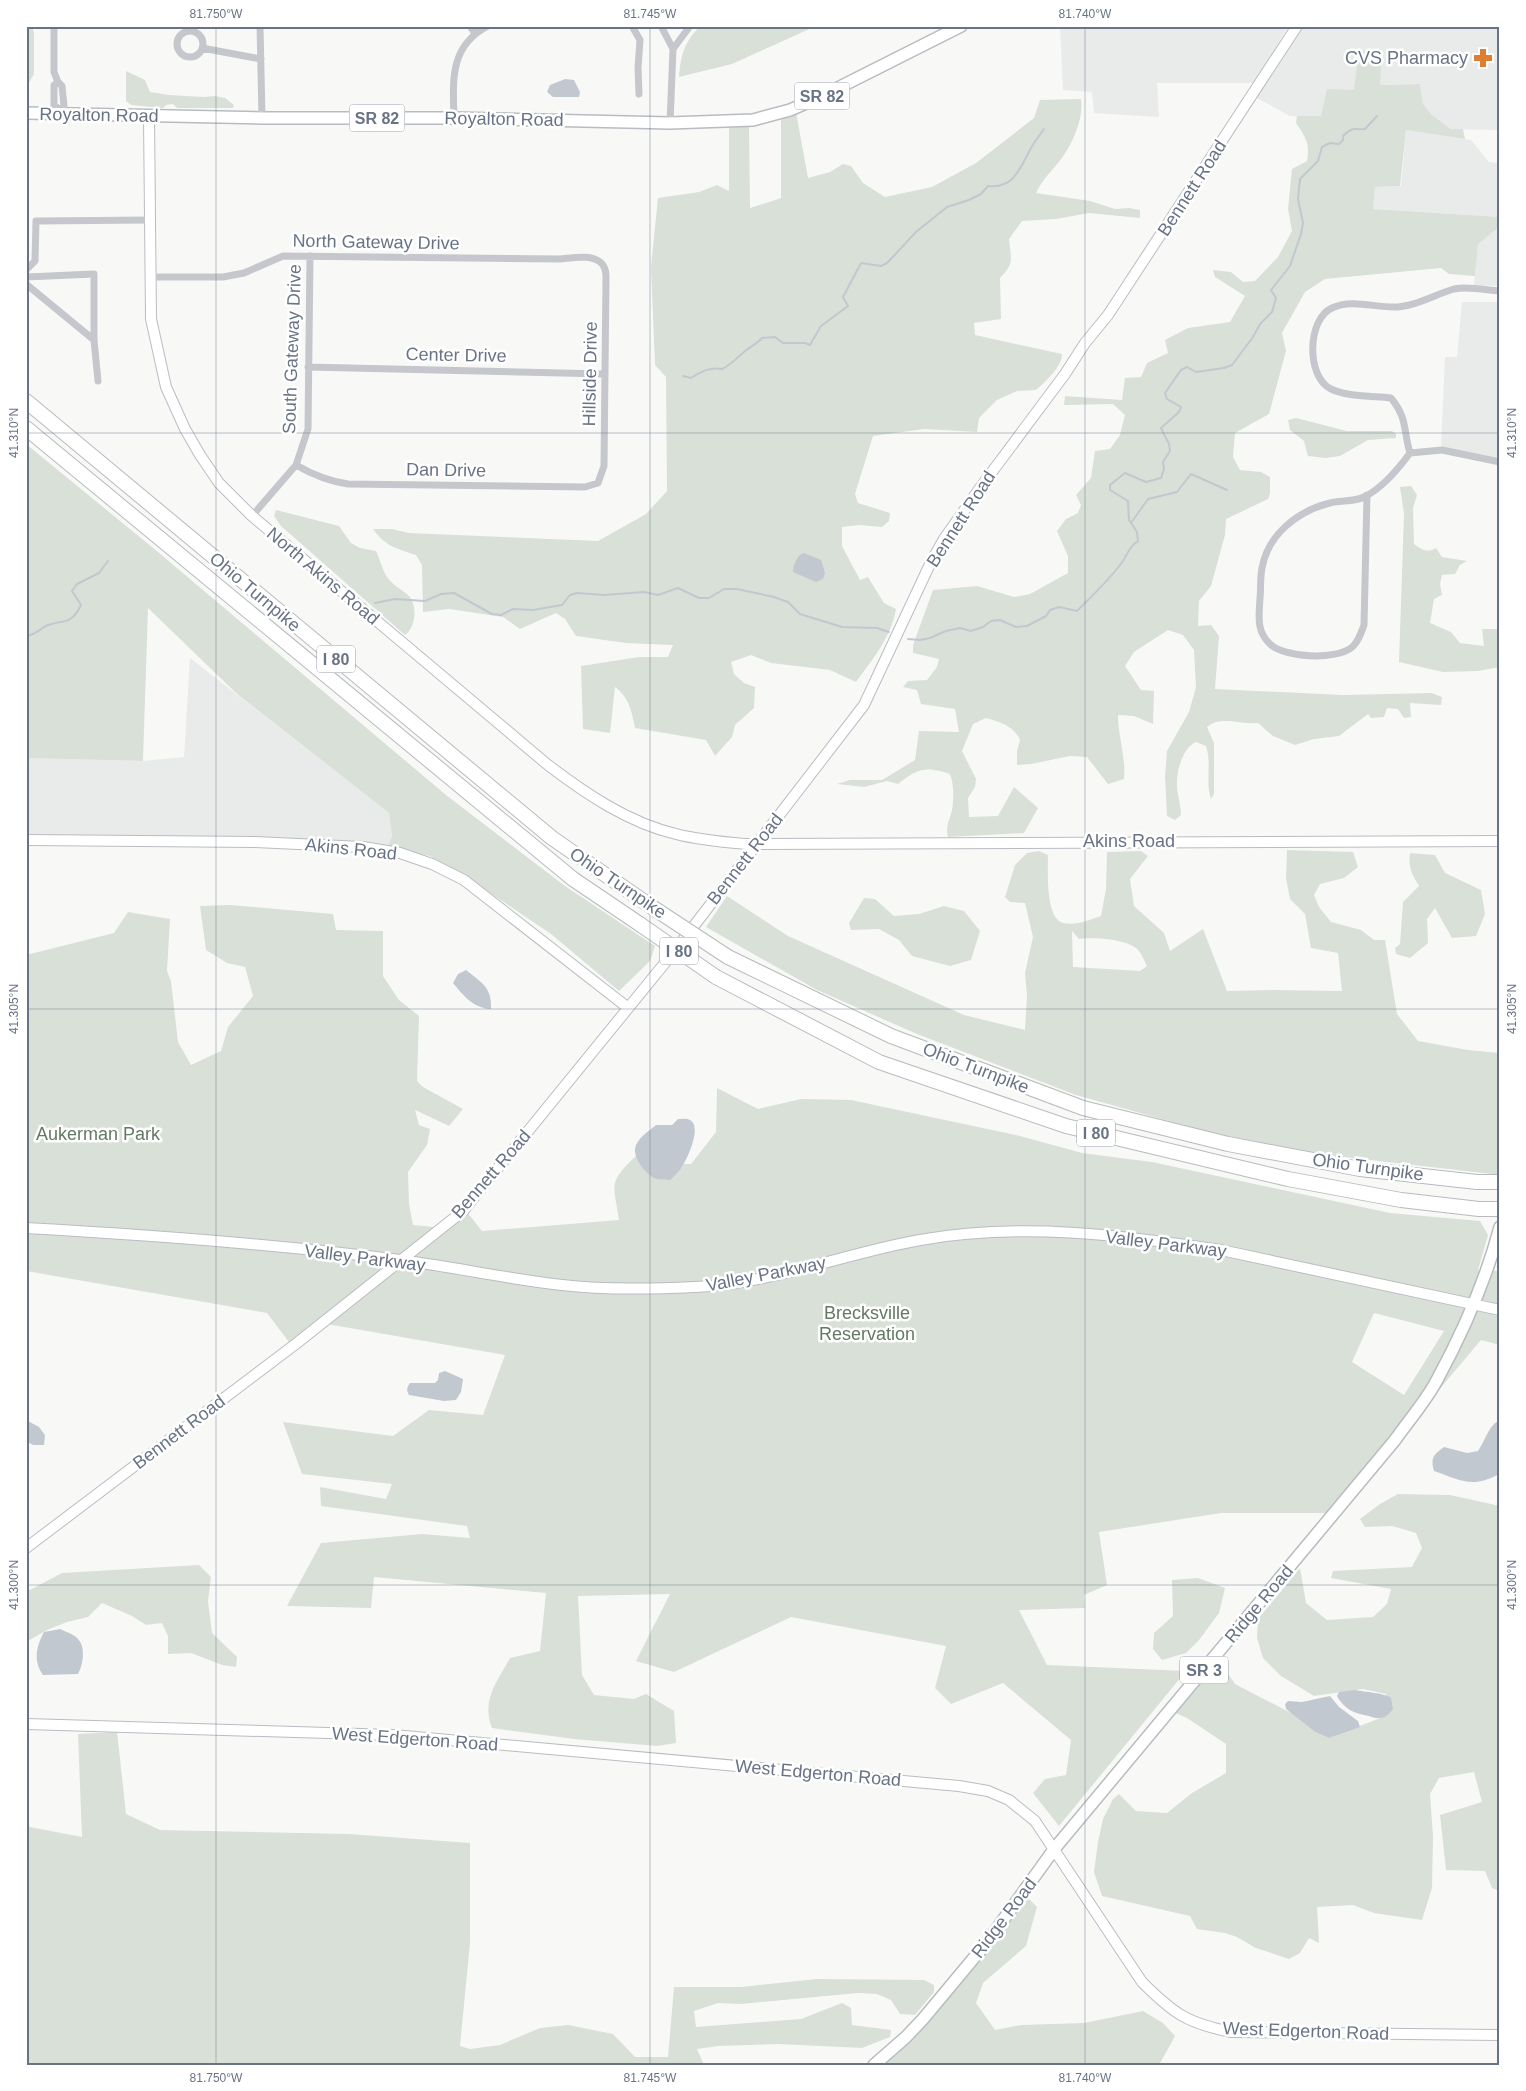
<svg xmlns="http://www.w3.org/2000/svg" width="1526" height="2091" viewBox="0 0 1526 2091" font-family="Arial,sans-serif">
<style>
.built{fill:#e9eaea}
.green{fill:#d9e0d8;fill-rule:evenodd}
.water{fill:#c2c8cf}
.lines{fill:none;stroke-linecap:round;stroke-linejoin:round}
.stream{stroke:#c2c8cf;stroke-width:2}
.secondary-casing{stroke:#babcc2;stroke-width:12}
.primary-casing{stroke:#b8bbc0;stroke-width:14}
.highway-casing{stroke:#b8babe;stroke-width:16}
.street{stroke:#c5c7cc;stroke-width:7}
.secondary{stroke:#fff;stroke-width:10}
.primary{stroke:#fff;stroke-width:11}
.highway{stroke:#fff;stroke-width:14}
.highway-bridge-casing{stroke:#b8babe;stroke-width:16;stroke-linecap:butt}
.highway-bridge{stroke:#fff;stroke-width:14}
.ticks{fill:none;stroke:#697386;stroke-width:1;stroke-opacity:0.45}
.labels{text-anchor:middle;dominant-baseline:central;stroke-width:5;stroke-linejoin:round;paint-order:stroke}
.shield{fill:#fff;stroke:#969daa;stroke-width:1}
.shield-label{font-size:16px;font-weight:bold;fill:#697386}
.poi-label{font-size:18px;fill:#697386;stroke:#fff;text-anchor:end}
.street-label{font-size:18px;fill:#697386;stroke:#fff}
.park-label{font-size:18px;fill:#647964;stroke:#fff}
.neatline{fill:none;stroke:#697386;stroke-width:2}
.ticks-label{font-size:12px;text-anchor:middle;fill:#697386}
</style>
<rect width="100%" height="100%" fill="#f8f9f7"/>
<!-- built -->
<path class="built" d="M1060 26H1288L1255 83H1157L1159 117 1094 113 1092 92 1063 90Z
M1300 26H1500V130L1451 129 1432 115 1423 104 1420 84 1380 85 1357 117 1290 116 1255 97Z
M1406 130 1471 140 1489 162 1500 163V217L1373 209 1375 187 1401 186Z
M1500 226V286L1474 285 1478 243Z
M1462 302H1500V459L1452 450 1441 446 1445 357H1457Z
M190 658 389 813 392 836 388 846 338 840 256 837 26 836V758L143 761 184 757Z"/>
<!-- green -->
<path class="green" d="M26 26H32L34 33V74L26 88Z
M700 26H816L732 64 679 77C681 54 684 43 700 26Z
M1359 50 1366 52 1367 60 1377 58 1381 61 1380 85 1420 84 1423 104 1432 115 1451 129H1463L1465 139 1406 130 1400 186 1375 187 1373 209 1500 217V226L1478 244 1475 276 1449 274 1441 268 1325 279 1305 292 1282 333 1286 351 1269 414 1235 433 1233 457 1240 470 1261 472 1270 477V493L1268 499 1226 519 1225 535 1211 586 1199 601 1198 626 1211 625 1219 636 1215 689 1343 695 1432 693 1442 697 1441 705 1410 703 1411 717 1404 718 1398 709 1387 708 1384 717 1371 718 1368 714 1339 736 1314 739 1295 745 1273 736 1258 723C1241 725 1221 715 1207 727L1214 743V794L1211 799C1205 782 1212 763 1206 746L1196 742C1182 748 1176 773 1177 787 1178 797 1181 806 1181 815L1175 820 1167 816 1165 776 1167 751 1189 712 1196 687 1194 650 1183 635 1168 630 1134 652 1125 666 1141 690 1154 691 1153 724 1134 716 1118 715C1118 736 1126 757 1124 779L1108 784 1087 757 1070 756 1031 764 1017 765V751L1020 740C1014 726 1000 722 986 718L973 724 962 751 976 779 975 787 968 798 969 817 998 816 1014 787 1038 808 1024 833 948 837C945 826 950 820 952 810 954 797 954 786 950 774 926 766 918 768 898 784L887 781 864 787 837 784 850 780H882L915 760 919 731 959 732 955 709 921 704 917 690 903 687 908 681 927 680 937 667 939 659 913 653V645L933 590 977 586 1014 597 1030 594 1068 573V556L1057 531 1066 519 1078 513 1081 505 1076 495 1091 478 1095 451 1110 449 1120 435 1125 415 1113 404 1064 405 1065 396 1122 400 1125 378 1141 377 1147 363 1168 353 1165 340 1188 328 1230 322 1245 296 1215 277 1213 270 1231 272 1243 282 1255 281 1278 257 1292 231 1288 209 1292 169 1307 161C1310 143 1306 138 1296 123L1297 116H1321L1327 89 1354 90Z
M126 71 145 80 150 92 169 95 204 97 215 96 225 98 234 105 233 108H177L173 104 166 105 163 108 131 105 126 101Z
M1081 99C1084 118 1073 142 1062 158 1053 170 1043 178 1036 193L1090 201 1115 209 1129 208 1140 210V218L1089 213 1056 219 1022 221 1009 239C1011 259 1015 263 1000 278L1001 319 974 323 975 335 1062 354C1062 367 1046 381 1036 390L1017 391 997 400 979 418 977 432 924 429 873 436 855 494 858 503 890 513 889 521 882 527 859 525 842 527V546L860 580 868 577 884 603 896 609C891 637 873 659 856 682L830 670 771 663 751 655 731 662 734 674 744 683 755 687 754 708 735 725 732 737 715 756 706 740 635 728C632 712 629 697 615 687L610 733 583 729 581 666 639 657H668L673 645 626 643 576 636 565 619 556 613 520 629 503 617 449 609 423 612 422 565 416 555C397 549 385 546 373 529H392L409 533 598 541 646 514 667 491 666 377 655 365 651 267 658 198 699 192 717 185 729 191V126H749L750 208 781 198V120L796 112 808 178 830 172 843 164 851 166 863 183 885 197 932 187 976 163 1034 118 1040 100Z
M1296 418 1347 431H1392L1396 434V438L1368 440 1340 456 1326 458 1308 456 1304 441 1290 430 1288 420Z
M26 444 158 552 446 795 565 886 655 946 650 961 619 991 551 934 486 890 430 856 388 846 392 836 389 813 237 694 148 608 143 761 26 758Z
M1411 486 1417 495 1413 508 1414 544C1422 550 1427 553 1436 548L1442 557 1467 561 1460 565 1455 574 1442 575 1440 584 1442 595 1434 599 1430 623 1451 632 1460 643 1484 646 1482 629H1500V667L1478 671 1443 672 1399 662 1404 514 1400 487Z
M276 510 339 526 351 543 360 548 376 551C380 559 382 569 387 577 395 587 400 588 408 595 418 605 416 627 405 635L281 526 274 516Z
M1287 850 1353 852 1358 867 1344 878 1320 884 1314 895 1319 907 1331 922 1361 930 1374 940H1385L1397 1014 1418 1041 1468 1050 1500 1053V1175L1284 1150 1190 1127 1076 1095 917 1034 817 990 706 927 727 896 788 936 964 1015 1025 1030 1027 996 1025 973 1033 937 1025 903 1010 902 1005 897 1015 865 1027 853 1039 851 1048 855C1048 870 1045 918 1063 923 1076 926 1089 920 1101 916L1106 889 1107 852 1141 851 1148 856 1130 879 1134 906 1164 933 1170 951 1203 929 1227 991 1273 990 1342 991 1338 953 1311 948 1305 914 1290 899 1286 878ZM1072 931 1079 939C1094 937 1126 939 1137 949 1142 953 1144 961 1147 966L1140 971 1073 967Z
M1410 853 1435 855 1445 873 1481 890 1485 914 1476 936 1452 938 1435 908 1427 919 1428 943 1410 958 1396 954 1395 948 1400 944 1403 902 1419 886C1412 875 1408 867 1410 853Z
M864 898 875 899 894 916 919 914 944 906 964 911 980 931 971 960 950 966 912 956 899 940 879 929 851 930 849 923Z
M231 905 333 914 336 930 383 931V976L399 1000 419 1016 417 1081 423 1087 463 1109 449 1126 415 1110 419 1125 430 1129 427 1145 408 1172 409 1204 413 1225 446 1228 467 1212 482 1231 619 1220C614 1185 607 1183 636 1156L642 1167 676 1174 684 1164H691L716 1132 717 1088 758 1109 801 1099 851 1100 1020 1136 1082 1153 1152 1162 1390 1213 1480 1221 1488 1235 1478 1270 1500 1271V1345L1481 1340 1335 1513H1221L1099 1532 1107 1585 1084 1595 1085 1608 1019 1610 1047 1665 1186 1671 1059 1826 1033 1793 1045 1779 1066 1775 1071 1740 1003 1683 951 1704 935 1688 946 1646 791 1617 674 1672 636 1661 670 1594 578 1596 582 1675 594 1695 634 1699 646 1694 674 1711 676 1743 657 1746 574 1739 492 1728C481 1700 497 1682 510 1658L540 1651 546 1593 374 1577 371 1608 287 1606 321 1543 422 1534 470 1538 467 1526 321 1506 320 1487 386 1499 392 1484 302 1474 283 1422 393 1436 429 1410 483 1415 505 1355 321 1323 292 1346 267 1313 26 1271V952L30 954 114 933 128 912 170 919 167 971 171 981 178 1042 191 1065 221 1051 228 1027 253 996 245 967 227 963 206 950 200 906ZM1374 1313 1444 1331 1404 1395 1352 1362Z
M1398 1494 1450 1495 1500 1506V1891L1492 1888 1485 1871 1446 1870 1440 1815 1482 1802 1474 1772 1439 1778 1430 1794 1433 1836 1432 1888 1422 1920 1374 1913 1353 1905 1317 1907 1319 1943 1309 1938 1300 1953 1289 1959 1256 1948 1237 1937 1225 1933 1197 1929 1190 1916 1102 1896 1094 1872 1098 1842 1103 1819 1113 1799 1119 1794 1136 1811 1167 1813 1192 1793 1226 1773V1744L1187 1718 1173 1712 1218 1658 1235 1684 1293 1714 1315 1732 1329 1738 1388 1715 1386 1694 1363 1689 1314 1696 1281 1676 1263 1658 1257 1638 1258 1619 1300 1568 1306 1603 1327 1620 1373 1617 1387 1604 1391 1589 1331 1578 1333 1571 1412 1567 1422 1548 1416 1533 1392 1526 1365 1527 1360 1519 1380 1504Z
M199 1565 211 1577 208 1601 212 1633 237 1657 236 1667 222 1665 191 1653 168 1654V1636L162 1623 146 1625 132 1616 102 1603 88 1617 67 1622 49 1629 26 1642V1592L62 1573Z
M1198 1578 1225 1588 1219 1613 1199 1640 1186 1653 1162 1660 1153 1649 1154 1633 1173 1616 1172 1580Z
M117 1732 126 1814 160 1830 349 1834 470 1843V1943L460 2046 470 2049 500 2045 540 2028 568 2025 613 2034 635 2057H668L674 1987H741L817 1979 924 1980 934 1985V1992L915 2015 900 2014 891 2000 877 1994 858 1993 741 2004 718 2003 694 2011 696 2027 801 2019 842 2003 851 2008 852 2025 891 2030 890 2037 862 2048 778 2044 718 2046 697 2049 704 2065H26V1823L30 1827 82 1837 78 1734Z
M1027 1897 1037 1907 1026 1946 983 1983 976 2003 995 2030 1021 2025 1084 2023 1143 2011 1163 2023 1175 2036 1159 2065H879L965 1978Z"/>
<!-- water -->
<path class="water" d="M565 79 574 80 580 92 579 97H553L547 92 550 85Z
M804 553 821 560 825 573 823 579 816 582 793 572C793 565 797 555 804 553Z
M466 970C482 983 492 987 491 1009 473 1008 464 996 453 983L458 974Z
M678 1119C682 1119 687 1118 690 1120 702 1126 688 1157 683 1165 680 1171 675 1175 670 1180 665 1179 658 1180 654 1178 645 1173 634 1159 635 1149 636 1139 649 1131 656 1125H672Z
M445 1371 463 1379 461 1392 456 1400 444 1401 409 1395C406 1390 407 1387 410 1383H435L438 1380 439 1373Z
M26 1420 39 1427 45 1435 44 1445H33L26 1441Z
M1498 1421 1500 1423 1499 1474C1472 1489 1460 1480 1434 1471 1430 1458 1434 1454 1444 1447L1467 1453 1478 1451C1485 1441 1488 1427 1498 1421Z
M60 1629C66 1632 74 1634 78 1639 86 1647 83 1665 78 1674L43 1675C33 1661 36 1647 44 1632Z
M1355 1690C1365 1692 1385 1693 1391 1698L1393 1709C1390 1713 1386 1718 1380 1718 1377 1719 1372 1717 1369 1716 1355 1714 1344 1709 1337 1696L1339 1692Z
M1330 1696 1339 1707 1358 1721 1360 1727 1329 1738 1315 1732 1286 1709 1285 1704 1288 1701 1302 1702Z"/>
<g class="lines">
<!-- stream -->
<path class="stream" d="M683 376 691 378C702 371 709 367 722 369 732 364 737 358 745 351 751 346 757 344 762 338L775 337 783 343H805L810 345 821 326 848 306 843 297 861 263 881 266 887 263 916 232 947 207 969 200 981 194 988 186C1014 189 1020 168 1031 148 1034 142 1040 135 1044 129
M1131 523 1148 499 1177 492 1191 474 1227 490
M375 603 395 599 425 601 441 594 454 593 492 614 501 615 513 609 533 610 562 605 570 595 577 593 604 595 644 592 658 595 678 588 699 598H709L724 589H737L774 597 788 602 800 614 842 627 877 628 889 632
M26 636C34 635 38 631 44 627 61 618 70 628 81 605L72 591 77 584 99 573 108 561
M908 639 920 640 930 638 946 631 960 628 971 631 983 627 991 621 1000 620 1016 627 1027 626 1046 616 1050 610 1059 607 1077 611C1092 596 1107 582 1120 565 1127 557 1128 547 1138 541L1137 532 1129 520 1128 501 1110 490V485L1125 473 1146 482 1161 478 1164 469 1163 462 1170 451 1169 444 1161 428 1179 412 1181 407 1167 399 1165 393 1181 370 1187 367 1196 372 1224 368 1232 365 1253 337 1260 324 1272 312 1276 298 1271 290 1290 266 1301 234 1303 223 1298 199 1300 179 1318 161 1322 147 1330 143 1339 144 1343 140V136C1354 126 1352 130 1365 129L1377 116"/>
<!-- secondary casing -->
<g class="secondary-casing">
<path id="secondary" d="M149 116 151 319 166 387 185 429 200 455 219 483 252 516 548 765C586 794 629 823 676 834 699 840 723 842 746 844L1500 841
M26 840 255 842 363 847 400 853 432 864 464 880 627 1007
M26 1228C151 1235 276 1244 400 1260 454 1267 508 1279 562 1285 603 1290 653 1289 695 1287 772 1284 845 1253 920 1240 1019 1222 1122 1235 1221 1250L1500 1310
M26 1548 297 1343 463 1211 673 953 864 705 930 564 944 539 980 488 1065 374 1085 343 1108 315 1297 26
M26 1724 394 1735 959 1786 988 1791 1009 1800 1035 1821 1142 1982C1174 2014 1187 2023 1231 2032L1500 2035"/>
</g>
<!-- primary casing -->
<g class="primary-casing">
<path id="primary" d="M26 113 262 118H454L670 123 753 120 790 110 820 97 961 26
M874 2065 906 2037 923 2019 988 1941 1055 1848 1395 1440C1409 1420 1426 1401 1437 1380 1463 1332 1486 1280 1500 1227"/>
</g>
<!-- highway casing -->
<g class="highway-casing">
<path id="highway" d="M26 401 552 838 652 907
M26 428 573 879 641 925
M728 957 891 1036 1083 1108 1228 1144 1360 1169 1477 1182H1500
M716 977 879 1062 1066 1126 1288 1179 1401 1200 1479 1209H1500"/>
</g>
<!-- street -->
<path class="street" d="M54 26V72L58 82 62 86 64 106 59 109 54 105V85L58 82
M260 26 262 118
M470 26 475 34
M632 26 640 40 638 68 639 94
M661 26 673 49 670 123
M177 44a13 13 0 1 1 26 0a13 13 0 1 1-26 0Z
M202 48 261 59
M673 49 690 26
M454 118C453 81 449 46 488 26
M26 270 35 261 36 221 150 220
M26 277 94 274V340L98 381
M150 277H223L244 273 283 256 560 259C572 258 594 253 603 265 605 268 606 273 606 277L604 466 598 483 585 487 348 484C328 481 313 475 296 465
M26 284 94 340
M308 367 604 374
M1410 453C1403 430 1408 419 1391 398 1372 396 1348 397 1331 389 1306 377 1307 319 1332 308 1351 299 1373 307 1393 307 1415 307 1433 295 1454 289 1467 286 1486 290 1500 291
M1367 495 1364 625C1361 633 1358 643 1351 648 1335 660 1284 658 1270 644 1256 631 1259 616 1260 598 1261 588 1260 578 1262 568 1268 534 1298 511 1330 503 1340 500 1354 502 1364 497 1381 489 1399 468 1410 453L1442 450 1500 462
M252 516 296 465 308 429 310 256"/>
<!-- secondary -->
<use href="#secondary" class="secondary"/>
<!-- primary -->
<use href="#primary" class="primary"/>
<!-- highway -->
<use href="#highway" class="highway"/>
<!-- highway-bridge casing -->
<g class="highway-bridge-casing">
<path id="highway-bridge" d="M652 907 728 957
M641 925 716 977"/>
</g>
<!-- highway-bridge -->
<use href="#highway-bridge" class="highway-bridge"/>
</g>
<!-- ticks -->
<path class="ticks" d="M216 26V2065M650 26V2065M1085 26V2065M26 433H1500M26 1009H1500M26 1585H1500"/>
<!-- icons -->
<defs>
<g id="pharmacy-bare" transform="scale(1.5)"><path d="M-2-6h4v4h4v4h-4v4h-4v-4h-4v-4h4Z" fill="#dd7e32" stroke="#fff" stroke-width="2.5" paint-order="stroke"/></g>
</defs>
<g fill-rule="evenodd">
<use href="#pharmacy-bare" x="1483" y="58"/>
</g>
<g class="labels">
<!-- shield labels -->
<g class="shield">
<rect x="794.5" y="82.5" width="55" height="27" rx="4"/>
<rect x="349.5" y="104.5" width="55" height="27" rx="4"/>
<rect x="317" y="645.5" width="38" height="27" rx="4"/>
<rect x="660" y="937.5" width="38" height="27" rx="4"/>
<rect x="1077" y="1119.5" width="38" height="27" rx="4"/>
<rect x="1180" y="1656.5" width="48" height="27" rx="4"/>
</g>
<g class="shield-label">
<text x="822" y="96">SR 82</text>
<text x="377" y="118">SR 82</text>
<text x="336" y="659">I 80</text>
<text x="679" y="951">I 80</text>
<text x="1096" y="1133">I 80</text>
<text x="1204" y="1670">SR 3</text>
</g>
<!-- poi labels -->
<g class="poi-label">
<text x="1468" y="58">CVS Pharmacy</text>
</g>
<!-- street labels -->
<g class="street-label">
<text transform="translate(99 115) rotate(1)">Royalton Road</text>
<text transform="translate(504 119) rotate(1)">Royalton Road</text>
<text transform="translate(1192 188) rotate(-57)">Bennett Road</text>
<text transform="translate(376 242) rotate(1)">North Gateway Drive</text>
<text transform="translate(292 349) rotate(-88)">South Gateway Drive</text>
<text transform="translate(456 355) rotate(1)">Center Drive</text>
<text transform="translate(590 374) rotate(-89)">Hillside Drive</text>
<text transform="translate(446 470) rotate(1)">Dan Drive</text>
<text transform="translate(961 519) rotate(-57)">Bennett Road</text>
<text transform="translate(323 576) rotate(40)">North Akins Road</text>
<text transform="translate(255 592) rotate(40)">Ohio Turnpike</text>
<text x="1129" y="841">Akins Road</text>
<text transform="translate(351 849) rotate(6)">Akins Road</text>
<text transform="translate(745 859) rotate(-52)">Bennett Road</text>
<text transform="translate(618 883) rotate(34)">Ohio Turnpike</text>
<text transform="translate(976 1068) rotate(21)">Ohio Turnpike</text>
<text transform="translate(1368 1167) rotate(8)">Ohio Turnpike</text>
<text transform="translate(491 1174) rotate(-49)">Bennett Road</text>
<text transform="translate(1166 1244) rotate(7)">Valley Parkway</text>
<text transform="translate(365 1258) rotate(7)">Valley Parkway</text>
<text transform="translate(766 1274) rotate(-11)">Valley Parkway</text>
<text transform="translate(179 1432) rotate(-37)">Bennett Road</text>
<text transform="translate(1259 1604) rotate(-50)">Ridge Road</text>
<text transform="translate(415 1739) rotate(4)">West Edgerton Road</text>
<text transform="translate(818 1773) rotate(5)">West Edgerton Road</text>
<text transform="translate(1004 1918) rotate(-53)">Ridge Road</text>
<text transform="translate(1306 2031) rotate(2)">West Edgerton Road</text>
</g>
<!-- park labels -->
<g class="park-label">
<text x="98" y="1134">Aukerman Park</text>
<text x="867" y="1313">Brecksville<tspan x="867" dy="21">Reservation</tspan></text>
</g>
</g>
<!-- border -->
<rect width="1526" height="2091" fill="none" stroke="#ffffff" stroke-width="55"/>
<rect x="28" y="28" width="1470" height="2036" class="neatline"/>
<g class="ticks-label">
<text x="216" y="18">81.750°W</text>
<text x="650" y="18">81.745°W</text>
<text x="1085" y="18">81.740°W</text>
<text transform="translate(14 433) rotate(-90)" y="4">41.310°N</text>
<text transform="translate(1512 433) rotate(-90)" y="4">41.310°N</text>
<text transform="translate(14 1009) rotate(-90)" y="4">41.305°N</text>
<text transform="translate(1512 1009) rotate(-90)" y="4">41.305°N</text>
<text transform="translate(14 1585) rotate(-90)" y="4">41.300°N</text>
<text transform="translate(1512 1585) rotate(-90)" y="4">41.300°N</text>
<text x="216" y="2082">81.750°W</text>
<text x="650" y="2082">81.745°W</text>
<text x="1085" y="2082">81.740°W</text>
</g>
</svg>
